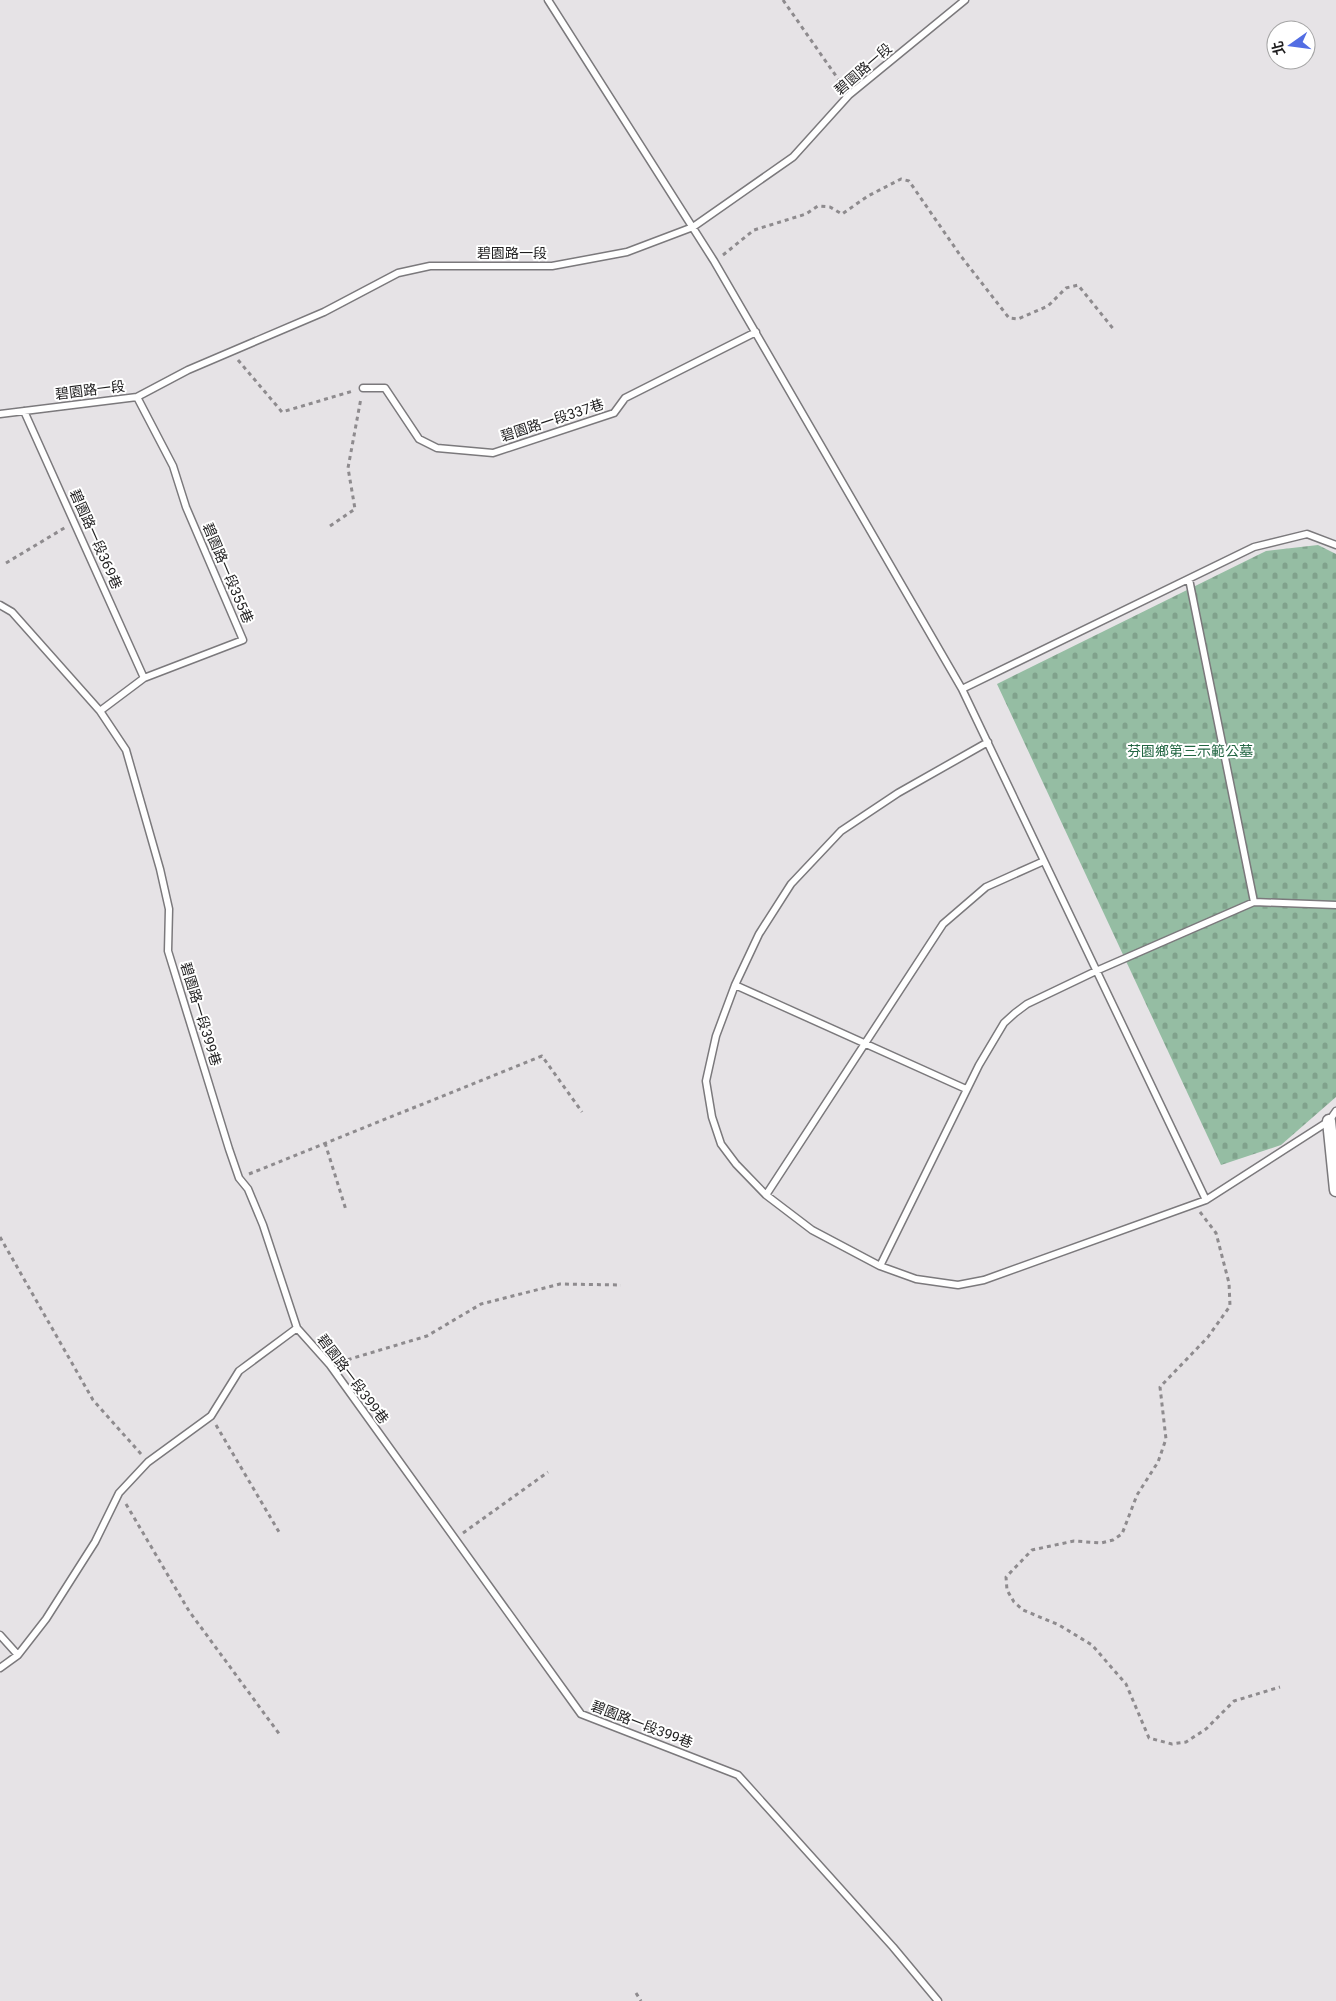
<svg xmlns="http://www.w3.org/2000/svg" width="1336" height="2001" viewBox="0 0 1336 2001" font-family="Roboto,'Noto Sans TC',sans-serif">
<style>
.cemetery{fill:url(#cemetery-stones)}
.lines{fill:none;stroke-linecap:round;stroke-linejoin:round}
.lane-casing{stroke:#7b797c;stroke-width:9}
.street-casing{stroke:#7b797c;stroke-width:15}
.path{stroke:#8e8b8e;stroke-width:3;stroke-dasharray:4 4;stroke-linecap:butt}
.lane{stroke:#fff;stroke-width:6}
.street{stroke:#fff;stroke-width:12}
.labels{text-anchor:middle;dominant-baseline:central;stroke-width:4;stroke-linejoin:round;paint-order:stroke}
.street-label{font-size:14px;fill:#1e1d1e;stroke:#fff}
.park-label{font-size:14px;fill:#226642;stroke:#fff}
</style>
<defs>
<pattern id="cemetery-stones" width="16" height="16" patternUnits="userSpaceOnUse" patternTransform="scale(1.25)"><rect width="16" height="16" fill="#95bda3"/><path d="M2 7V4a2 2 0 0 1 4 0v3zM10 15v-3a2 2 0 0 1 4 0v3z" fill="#80a28c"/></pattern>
</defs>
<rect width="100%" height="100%" fill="#e6e3e6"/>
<!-- cemetery -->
<path class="cemetery" d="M1318 545 1336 554V1097L1281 1145 1221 1165 997 684 1266 551Z"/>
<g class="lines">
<!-- lane casing -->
<g class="lane-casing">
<path id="lane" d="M548 0 714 261 962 689 1206 1200
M363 388H385L419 439 437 448 493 453 614 413 625 398 756 332
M24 411 144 678
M0 414 137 397 188 370 324 312 398 273 430 266H552L627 252 693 227 793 157 849 95 965 0
M1189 579 1254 902
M0 605 12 612 100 711 126 750 160 869 169 909 168 951 229 1149 239 1178 248 1189 263 1225 297 1328 330 1365 581 1714 738 1775 893 1947 938 2001
M962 689 1254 547 1307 534 1336 545
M100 711 144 678 243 640 186 507 173 466 137 397
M988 742 898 793 841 831 791 884 759 934 735 985 716 1036 706 1081 712 1117 721 1144 736 1164 766 1195 812 1230 880 1266 916 1279 958 1285 984 1280 1206 1200 1329 1121 1336 1111
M735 985 966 1089
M766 1195 943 924 986 887 1044 861
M880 1266 979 1065 1004 1023 1015 1013 1027 1004 1096 971 1254 902 1336 905
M0 1635 18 1655
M0 1668 18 1655 46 1619 95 1542 119 1493 148 1462 211 1416 239 1371 297 1328"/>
</g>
<!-- street casing -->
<g class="street-casing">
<path id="street" d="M1329 1121 1336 1190"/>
</g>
<!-- path -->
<path class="path" d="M783 0 843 86
M723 255 754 230 806 214 818 206 830 207 842 214 868 196 901 179 909 181 960 255 1009 318 1018 319 1048 306 1066 288 1078 285 1115 331
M238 360 282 412 353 391
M330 526 355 509 348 468 361 398
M6 563 66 527
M325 1143 346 1210
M249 1174 542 1056 582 1112
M1200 1212 1216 1233 1229 1283 1230 1306 1208 1337 1160 1387 1166 1439 1158 1462 1137 1495 1122 1534 1113 1540 1101 1543 1074 1541 1032 1550 1006 1577 1007 1590 1014 1602 1023 1610 1059 1625 1092 1645 1126 1684 1149 1738 1172 1744 1186 1742 1206 1729 1234 1701 1280 1687
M0 1237 93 1400 141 1454
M340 1362 427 1336 481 1304 560 1284 621 1285
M216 1425 279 1532
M126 1504 189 1611 280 1735
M463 1533 548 1472
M636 1993 641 2001"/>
<!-- lane -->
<use href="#lane" class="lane"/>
<!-- street -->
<use href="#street" class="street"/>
</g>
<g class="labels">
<!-- street labels -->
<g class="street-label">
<text transform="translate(863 69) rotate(-41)">碧園路一段</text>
<text x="512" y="253">碧園路一段</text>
<text transform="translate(90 390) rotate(-7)">碧園路一段</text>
<text transform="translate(552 420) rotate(-18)">碧園路一段337巷</text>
<text transform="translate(96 539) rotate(66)">碧園路一段369巷</text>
<text transform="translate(228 573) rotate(67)">碧園路一段355巷</text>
<text transform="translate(201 1014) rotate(73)">碧園路一段399巷</text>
<text transform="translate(353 1379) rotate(53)">碧園路一段399巷</text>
<text transform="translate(642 1724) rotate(21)">碧園路一段399巷</text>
</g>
<!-- park labels -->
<g class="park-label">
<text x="1190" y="751">芬園鄉第三示範公墓</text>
</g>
</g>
<!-- north arrow -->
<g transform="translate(1291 45) rotate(256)"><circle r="24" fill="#ffffff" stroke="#a5a5a5"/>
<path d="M0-4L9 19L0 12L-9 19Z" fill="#526de3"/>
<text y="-8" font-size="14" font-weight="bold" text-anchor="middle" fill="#1e1d1e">北</text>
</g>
</svg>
